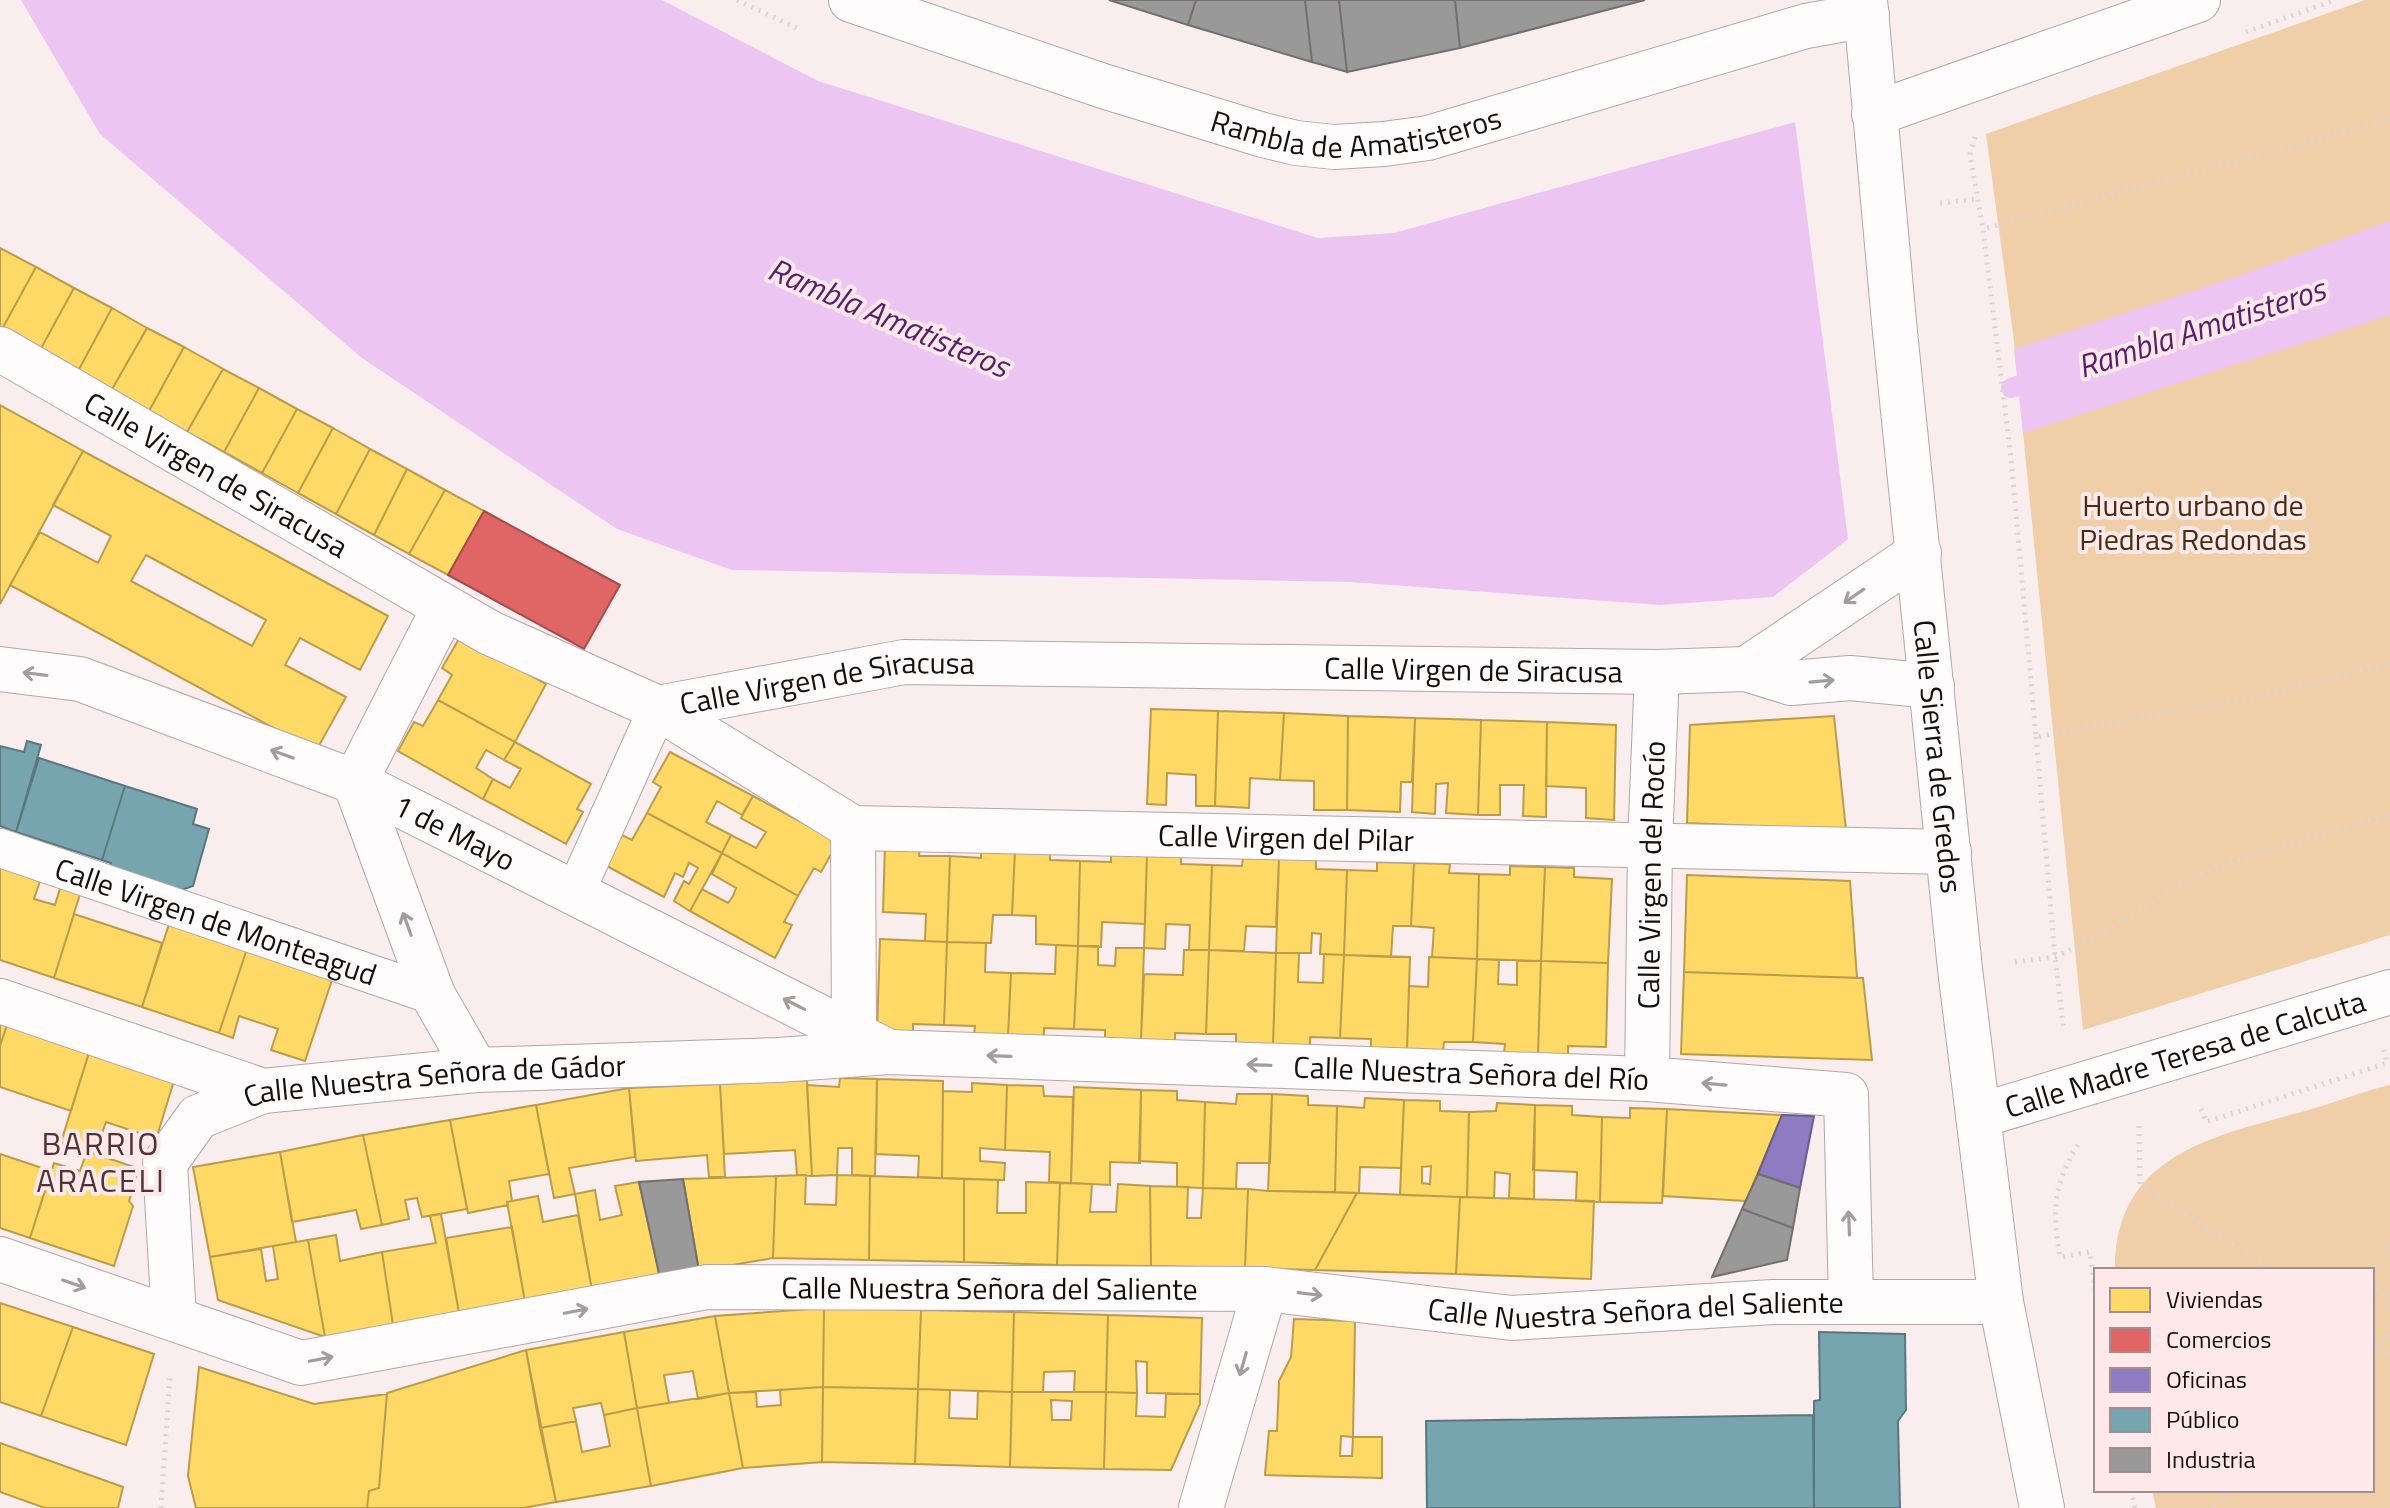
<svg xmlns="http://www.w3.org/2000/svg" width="2390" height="1508" viewBox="0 0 2390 1508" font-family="'Titillium Web',sans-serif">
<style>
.green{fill:#f0cea8}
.water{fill:#ecc5f3}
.homes{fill:#ffd966;stroke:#ba9c4c;stroke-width:2;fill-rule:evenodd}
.shops{fill:#e06666;stroke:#a44b4c;stroke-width:2}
.offices{fill:#8e7cc3;stroke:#6b5b8d;stroke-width:2}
.public{fill:#76a5af;stroke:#5a777f;stroke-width:2}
.industry{fill:#999;stroke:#736f6f;stroke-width:2}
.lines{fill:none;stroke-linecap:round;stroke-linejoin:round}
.stream{stroke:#ecc5f3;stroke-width:20}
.pedestrian-casing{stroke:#b2a6a7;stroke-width:40}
.minor-casing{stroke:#b2a6a7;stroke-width:46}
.tertiary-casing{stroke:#b2a6a7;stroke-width:46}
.path{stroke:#dad5d5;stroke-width:5;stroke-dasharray:2 6;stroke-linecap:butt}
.pedestrian{stroke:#fefcfc;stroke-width:38}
.minor{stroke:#fefcfc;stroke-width:44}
.tertiary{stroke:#fefcfc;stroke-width:44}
.oneway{stroke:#a29c9d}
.labels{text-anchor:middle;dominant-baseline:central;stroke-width:8;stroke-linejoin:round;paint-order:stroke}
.street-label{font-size:30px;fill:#190d0e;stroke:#fee8e9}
.park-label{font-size:30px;fill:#442e10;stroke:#fee8e9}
.water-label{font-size:32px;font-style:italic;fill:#591d6a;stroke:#fee8e9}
.neighbourhood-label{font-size:32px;letter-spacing:2px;fill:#4f3335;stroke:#fee8e9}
</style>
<rect width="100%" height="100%" fill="#f9eded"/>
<!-- green -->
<path class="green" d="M2365 0H2390V935L2083 1030 2013 333 1986 134Z
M2390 1085V1508H2156L2152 1490H2372V1270H2115C2114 1156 2212 1136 2302 1112 2331 1104 2360 1092 2390 1085Z"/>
<!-- water -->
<path class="water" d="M21 0H662L818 81 1318 238 1394 233 1795 122 1848 539 1773 597 1660 605 1351 582 732 570 617 529 362 358 100 134Z
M2390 221V315L2023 433 2014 349 2236 277Z"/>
<!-- homes -->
<path class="homes" d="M0 248 36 267 1 331 0 330Z
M36 267 74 288 39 352 1 331Z
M74 288 112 308 77 373 39 352Z
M112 308 147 328 111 391 77 373Z
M147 328 184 347 149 411 111 391Z
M184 347 223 369 187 432 149 411Z
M223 369 259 388 224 452 187 432Z
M259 388 297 409 262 473 224 452Z
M0 405 83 451 0 604Z
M297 409 333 428 298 493 262 473Z
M333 428 370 449 336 514 298 493Z
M370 449 407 469 374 535 336 514Z
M83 451 388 616 360 670 300 638 285 665 346 697 316 751 10 585 40 532 98 563 111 536 53 505ZM146 555 266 620 252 646 131 581Z
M407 469 445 490 409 554 374 535Z
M445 490 484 511 448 575 409 554Z
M460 637 546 684 515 742 438 700 452 675 442 668Z
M438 700 515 742 504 760 486 750 476 768 493 779 483 799 398 751 414 722 423 726Z
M1151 709 1218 711 1215 806H1196V775L1167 773 1166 805 1147 804Z
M1218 711 1284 713 1280 780 1250 778 1249 808 1215 806Z
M1284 713 1348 716 1347 810H1314V781L1280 780Z
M1348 716 1415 718 1412 782H1401L1400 812 1347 810Z
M1834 716 1846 830 1687 823 1690 725Z
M1415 718 1481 720 1478 815 1446 813 1448 783 1436 784 1435 814 1412 812Z
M1481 720 1547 722 1546 817 1523 816 1524 785H1500V815H1478Z
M1547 722 1616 725 1614 820 1586 818V788L1546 786Z
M515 742 591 784 577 809 583 812 566 844 483 799 493 779 510 788 521 769 504 760Z
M670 752 753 796 742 815 717 801 706 822 731 835 722 853 647 813 661 787 653 782Z
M753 796 838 842 821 872 814 868 798 896 722 853 731 835 756 848 766 832 741 818Z
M647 813 722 853 690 911 674 901 684 881 689 884 698 868 689 863 683 877 675 873 664 897 605 865 622 835 632 840Z
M885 845 920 846 919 856H950L947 942 925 941 926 914 883 912Z
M981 849 1015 850 1012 915H993L991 943 947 942 950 856 981 858Z
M1015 850H1050V860L1080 861 1078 946 1036 944V916L1012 915Z
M722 853 798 896 784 922 792 925 775 958 690 911 702 889 728 903 733 896 736 888 712 874Z
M1111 853 1147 854 1145 924 1102 922 1101 947 1078 946 1080 861 1111 862Z
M1147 854 1181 855V864L1212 865 1209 950H1189L1190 925 1166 924 1165 949 1144 948Z
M1243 857 1279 858 1276 927 1246 926 1244 951 1209 950 1212 865 1242 866Z
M1279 858 1316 859V869L1347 870 1344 955 1320 954 1321 934 1312 933 1311 953H1276Z
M1377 862 1414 863 1411 926H1393L1391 957 1344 955 1347 870 1377 871Z
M1414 863 1450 864 1449 873 1479 874 1477 959 1432 957 1434 928 1411 926Z
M0 864 41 878 34 899 55 905 61 885 81 891 54 978 0 960Z
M1510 866 1545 867 1541 961 1477 959 1479 874 1510 875Z
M1545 867 1574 868V877L1612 879 1608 963 1541 961Z
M1687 875 1850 881 1857 978 1684 972Z
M74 914 162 943 142 1007 54 978Z
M170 921 248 946 219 1033 142 1007Z
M880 939 947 942 944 1025 913 1024V1033L877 1032Z
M947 942 986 943 985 972 1011 973 1008 1036 974 1035 975 1026 944 1025Z
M1056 945 1078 946 1074 1029 1044 1028V1037L1008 1036 1011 973 1055 974Z
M248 946 334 974 305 1061 271 1050 278 1029 239 1016 233 1038 219 1033Z
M1078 946H1098V965L1115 966 1116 948H1144L1141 1040 1105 1039V1030L1074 1029Z
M1184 950H1209L1206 1034 1175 1033V1042L1141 1040 1144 974 1183 975Z
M1209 950 1276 953 1273 1045 1236 1044V1034H1206Z
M1276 953H1299L1298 982 1323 983 1324 954 1344 955 1340 1038 1310 1037V1046L1273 1045Z
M1344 955 1410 957 1407 1050 1371 1048V1039L1340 1038Z
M1429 957 1477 959 1473 1042H1444L1443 1051 1407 1050 1409 986 1428 987Z
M1477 959 1499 960 1498 984 1517 985V961H1541L1538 1054 1504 1053 1505 1044 1473 1042Z
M1541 961 1608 963 1606 1047 1568 1046V1055L1538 1054Z
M1684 972 1863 978 1872 1060 1681 1054Z
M0 1013 10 1016 0 1046Z
M10 1016 92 1043 71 1111 0 1087V1046Z
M92 1043 177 1071 157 1136 151 1137 106 1122 95 1153 61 1142Z
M840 1078 877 1079 875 1176 852 1175V1148H838L837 1175 812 1176 807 1085 839 1087Z
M877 1079 943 1081 942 1178 918 1177 919 1156 876 1154Z
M807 1080 812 1176 797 1175 795 1150 724 1154 720 1084Z
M972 1083 1007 1085 1005 1150 980 1148V1161L1005 1163 1004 1180 942 1178 943 1091 972 1092Z
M720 1084 725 1177H709L707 1155 636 1161 629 1088Z
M1007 1085 1043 1086 1044 1096 1073 1097 1071 1183 1049 1182 1050 1152 1005 1150Z
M1074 1087 1141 1090 1140 1163 1110 1162V1185L1071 1183Z
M629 1088 635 1157 569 1168 575 1194 554 1198 536 1105Z
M1141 1090 1177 1091V1100L1205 1102 1203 1188 1177 1187V1163L1139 1161Z
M1237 1094H1272L1270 1163H1237L1236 1189 1203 1188 1205 1102 1236 1104Z
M1272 1094 1308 1096V1105L1337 1106 1335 1192 1268 1191Z
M1365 1098 1404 1100 1401 1168 1360 1167 1359 1193 1335 1192 1337 1106 1364 1108Z
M1404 1100 1440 1101V1111L1469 1112 1467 1197 1400 1195ZM1431 1166 1430 1184 1422 1183V1167Z
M1497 1103 1535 1105 1534 1199 1509 1198 1510 1174 1495 1172 1494 1198 1467 1197 1469 1112 1496 1111Z
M536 1105 549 1174 509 1181 512 1201 507 1202 508 1205 468 1213 450 1120Z
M1535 1105 1572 1106V1115L1602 1117 1600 1202 1576 1201 1577 1172 1533 1170Z
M1630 1108 1667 1109 1662 1203 1600 1202 1602 1117 1630 1118Z
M1667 1109 1782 1115 1746 1201 1663 1196Z
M450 1120 467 1209 422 1217 417 1198 405 1200 409 1219 382 1225 363 1135Z
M363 1135 382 1225 361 1229 356 1210 292 1222 280 1152Z
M87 1151 140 1169 129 1201 133 1206 114 1266 30 1238 54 1163 80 1171Z
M280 1152 296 1242 210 1257 193 1167Z
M0 1154 51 1171 30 1238 0 1228Z
M806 1175 805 1204 836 1205 837 1175 870 1176 869 1260 773 1258 776 1176Z
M776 1176 773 1258 699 1271 683 1179Z
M870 1176 964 1179V1262L869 1260Z
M964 1179 998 1180 997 1213H1026V1182L1060 1183 1057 1265 964 1262Z
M639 1182 660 1278 592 1290 575 1194 595 1190 600 1220 622 1215 615 1186Z
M1060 1183 1092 1184 1090 1212H1116L1118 1184 1150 1186 1151 1266 1057 1265Z
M1150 1186 1188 1187 1187 1218H1201L1203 1188 1248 1189 1245 1268 1151 1266Z
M1248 1189 1268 1191 1357 1193 1315 1270 1245 1268Z
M1357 1193 1460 1197 1456 1274 1315 1270Z
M538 1196 543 1222 578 1215 592 1290 525 1302 507 1202Z
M1460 1197 1594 1201 1591 1279 1456 1274Z
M441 1214 459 1313 393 1325 382 1252 436 1243 430 1216Z
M512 1227 525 1302 459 1313 446 1238Z
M336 1235 340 1261 382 1252 393 1325 325 1337 308 1240Z
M308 1240 325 1337 218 1300 210 1257 261 1249 266 1281 278 1279 273 1246Z
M0 1303 73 1327 41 1416 0 1402Z
M824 1308 921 1310 918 1389 823 1387Z
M824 1308 823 1387 729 1393 715 1316Z
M921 1310 1014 1312 1012 1392 918 1389Z
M1014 1312 1108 1315 1106 1392H1074L1075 1371 1044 1372 1043 1392H1012Z
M1108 1315 1202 1318 1200 1394 1147 1393V1362L1136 1361 1137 1393 1106 1392Z
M715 1316 729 1393 698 1399 693 1371 664 1375 669 1403 637 1408 624 1332Z
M1294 1319 1355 1321 1353 1437H1382V1478L1265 1475 1269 1431H1277L1279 1381 1291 1357ZM1341 1436 1353 1437 1352 1456H1340Z
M73 1327 154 1354 126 1445 41 1416Z
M624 1332 637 1408 604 1415 601 1403 573 1408 576 1421 540 1428 526 1350Z
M526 1350 556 1502 523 1508H367L369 1491 379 1488 387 1393Z
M199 1367 314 1404 387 1394 379 1488 369 1491 367 1508H196L188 1476Z
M823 1387 822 1462 743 1468 729 1393 756 1392 757 1407 781 1405 780 1390Z
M823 1387 918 1389 915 1464 822 1462Z
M918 1389 950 1390 949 1418 977 1419 978 1391 1012 1392 1010 1467 915 1464Z
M1012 1392H1106L1104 1469 1010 1467ZM1051 1400 1072 1401 1071 1420H1052Z
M1106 1392 1137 1393 1136 1416 1165 1417 1166 1394H1200V1404L1171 1470 1104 1469Z
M729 1393 743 1468 651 1486 637 1408Z
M637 1408 651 1486 556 1502 540 1428 576 1421 582 1452 610 1446 604 1415Z
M0 1443 123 1487 118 1508H45L0 1492Z"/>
<!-- shops -->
<path class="shops" d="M484 511 620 585 584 649 448 575Z"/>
<!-- offices -->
<path class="offices" d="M1782 1115 1814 1116 1800 1188 1758 1174Z"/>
<!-- public -->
<path class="public" d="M27 741 41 745 16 832 0 826V746L24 752Z
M39 758 125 786 102 860 16 832Z
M125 786 197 809 193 824 209 829 193 886 161 897 108 878 111 863 102 860Z
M1819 1332 1905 1334 1906 1410 1898 1421 1900 1508H1814V1401L1820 1400Z
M1813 1415 1814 1508H1427L1426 1421Z"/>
<!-- industry -->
<path class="industry" d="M1109 0H1196L1188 25Z
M1196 0H1305L1312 62 1188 25Z
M1305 0H1339L1347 72 1312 62Z
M1339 0H1455L1460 48 1347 72Z
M1455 0H1645L1460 48Z
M1758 1174 1800 1188 1793 1228 1742 1209Z
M683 1179 699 1271 660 1278 639 1182Z
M1742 1209 1793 1228 1787 1260 1712 1277Z"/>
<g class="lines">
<!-- stream -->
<path class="stream" d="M2011 388 2043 377"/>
<!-- pedestrian casing -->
<g class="pedestrian-casing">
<g id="pedestrian">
<path id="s1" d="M0 848 433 995"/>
<path d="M575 893 658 708"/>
</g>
</g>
<!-- minor casing -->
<g class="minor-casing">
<g id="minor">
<path id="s2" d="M0 349 490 633 658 708 904 662 1657 672 1746 669 1791 683 1850 678 1932 686"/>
<path d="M444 608 355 782 433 995 476 1070"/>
<path id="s3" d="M0 669 80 679 355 782 889 1052"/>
<path d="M1746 669 1919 553"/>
<path id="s4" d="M658 708 853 828 1949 852"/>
<path d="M853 828 854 1034"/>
<path d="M0 1001 263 1091"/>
<path id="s5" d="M1647 1079 1650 845 1657 672"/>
<path id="s6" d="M0 1259 301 1363 707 1287 1265 1289 1512 1318 1773 1302H2001"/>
<path id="s7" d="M174 1318 165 1163 198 1117 263 1091 476 1070 778 1060 889 1052 1647 1079 1846 1095 1851 1301"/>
<path d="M1201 1508 1265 1289"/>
</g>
</g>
<!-- tertiary casing -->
<g class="tertiary-casing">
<g id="tertiary">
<path id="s8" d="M851 0 1103 86 1263 135 1296 143 1334 147 1384 144 1428 138 1806 26 1867 15"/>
<path id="s9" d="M1865 0 1894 322 1960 969 2001 1302 2042 1508"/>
<path d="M1874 114 2198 0"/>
<path id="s10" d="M1978 1116 2390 992"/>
</g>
</g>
<!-- path -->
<path class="path" d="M737 0 801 30
M2246 32 2335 0
M2390 117 2354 129 1983 229 2011 458 2036 737 2269 694 2390 663
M1975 137 1970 154 1983 229
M1940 203 1978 199
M2036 737 2055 957 2064 1031
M2015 962 2055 957 2074 948 2115 925 2173 888 2217 866 2390 814
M2201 1109 2206 1122 2387 1063 2384 1050
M2139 1126 2140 1185 2273 1270
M2078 1145C2053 1185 2052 1210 2060 1257L2090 1252 2096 1295
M2372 1275 2390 1246
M2372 1282C2382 1289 2387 1296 2390 1309
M2380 1348 2390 1356
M2372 1354 2387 1338 2390 1327
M2131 1490 2135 1508
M161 1508 170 1375
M2213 1508 2228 1490"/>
<!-- pedestrian -->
<use href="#pedestrian" class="pedestrian"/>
<!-- minor -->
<use href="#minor" class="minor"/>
<!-- tertiary -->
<use href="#tertiary" class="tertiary"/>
</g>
<!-- one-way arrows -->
<defs><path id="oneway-shaft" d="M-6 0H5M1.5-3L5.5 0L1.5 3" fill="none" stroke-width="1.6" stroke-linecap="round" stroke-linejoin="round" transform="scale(2)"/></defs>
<g class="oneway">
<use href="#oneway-shaft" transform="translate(1854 596) rotate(145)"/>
<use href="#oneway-shaft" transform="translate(35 674) rotate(-173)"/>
<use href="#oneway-shaft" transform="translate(1822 681) rotate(-5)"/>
<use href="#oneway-shaft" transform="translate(282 754) rotate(-160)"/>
<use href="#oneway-shaft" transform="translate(407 924) rotate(-110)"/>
<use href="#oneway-shaft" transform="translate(794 1004) rotate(-153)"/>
<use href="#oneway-shaft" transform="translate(999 1056) rotate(-178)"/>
<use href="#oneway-shaft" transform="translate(1259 1065) rotate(-178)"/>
<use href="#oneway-shaft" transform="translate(1714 1084) rotate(-175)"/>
<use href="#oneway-shaft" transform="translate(1849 1223) rotate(-92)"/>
<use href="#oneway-shaft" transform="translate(74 1284) rotate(19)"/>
<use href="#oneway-shaft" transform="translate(1310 1294) rotate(7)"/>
<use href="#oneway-shaft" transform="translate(576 1311) rotate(-11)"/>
<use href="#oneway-shaft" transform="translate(321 1359) rotate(-11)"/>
<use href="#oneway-shaft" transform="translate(1243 1364) rotate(106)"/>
</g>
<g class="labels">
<!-- street labels -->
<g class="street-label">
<text stroke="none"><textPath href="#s8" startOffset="528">Rambla de Amatisteros</textPath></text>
<text stroke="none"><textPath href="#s2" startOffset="250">Calle Virgen de Siracusa</textPath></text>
<text stroke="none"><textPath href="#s2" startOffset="1570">Calle Virgen de Siracusa</textPath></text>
<text stroke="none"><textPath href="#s2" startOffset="922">Calle Virgen de Siracusa</textPath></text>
<text stroke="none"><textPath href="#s9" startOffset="760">Calle Sierra de Gredos</textPath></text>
<text stroke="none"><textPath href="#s3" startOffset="486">1 de Mayo</textPath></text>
<text stroke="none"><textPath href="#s4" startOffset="662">Calle Virgen del Pilar</textPath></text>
<text stroke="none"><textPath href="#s5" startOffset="204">Calle Virgen del Rocío</textPath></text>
<text stroke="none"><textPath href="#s1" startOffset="228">Calle Virgen de Monteagud</textPath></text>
<text stroke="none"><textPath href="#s10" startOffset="216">Calle Madre Teresa de Calcuta</textPath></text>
<text stroke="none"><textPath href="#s7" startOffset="1492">Calle Nuestra Señora del Río</textPath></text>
<text stroke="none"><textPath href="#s7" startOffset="454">Calle Nuestra Señora de Gádor</textPath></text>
<text stroke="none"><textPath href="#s6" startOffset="1014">Calle Nuestra Señora del Saliente</textPath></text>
<text stroke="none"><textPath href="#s6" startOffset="1662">Calle Nuestra Señora del Saliente</textPath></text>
</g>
<!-- park labels -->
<g class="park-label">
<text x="2193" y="505">Huerto urbano de<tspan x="2193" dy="34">Piedras Redondas</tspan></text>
</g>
<!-- water labels -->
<g class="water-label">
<text transform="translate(889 317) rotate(23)">Rambla Amatisteros</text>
<text transform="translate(2201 327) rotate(-18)">Rambla Amatisteros</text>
</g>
<!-- neighbourhood labels -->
<g class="neighbourhood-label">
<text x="101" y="1143">BARRIO<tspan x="101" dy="37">ARACELI</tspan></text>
</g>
</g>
<!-- legend -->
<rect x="2094" y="1268" width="280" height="224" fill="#fee8e9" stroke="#a29091" stroke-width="2"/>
<rect x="2110" y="1288" width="40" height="24" fill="#ffd966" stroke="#a29091" stroke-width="2"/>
<text x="2166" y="1308" font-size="24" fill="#190d0e">Viviendas</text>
<rect x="2110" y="1328" width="40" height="24" fill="#e06666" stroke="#a29091" stroke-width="2"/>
<text x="2166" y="1348" font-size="24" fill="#190d0e">Comercios</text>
<rect x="2110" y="1368" width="40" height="24" fill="#8e7cc3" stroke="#a29091" stroke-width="2"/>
<text x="2166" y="1388" font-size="24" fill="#190d0e">Oficinas</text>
<rect x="2110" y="1408" width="40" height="24" fill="#76a5af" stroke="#a29091" stroke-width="2"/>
<text x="2166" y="1428" font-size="24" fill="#190d0e">Público</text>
<rect x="2110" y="1448" width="40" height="24" fill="#999999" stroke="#a29091" stroke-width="2"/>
<text x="2166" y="1468" font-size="24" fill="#190d0e">Industria</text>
</svg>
